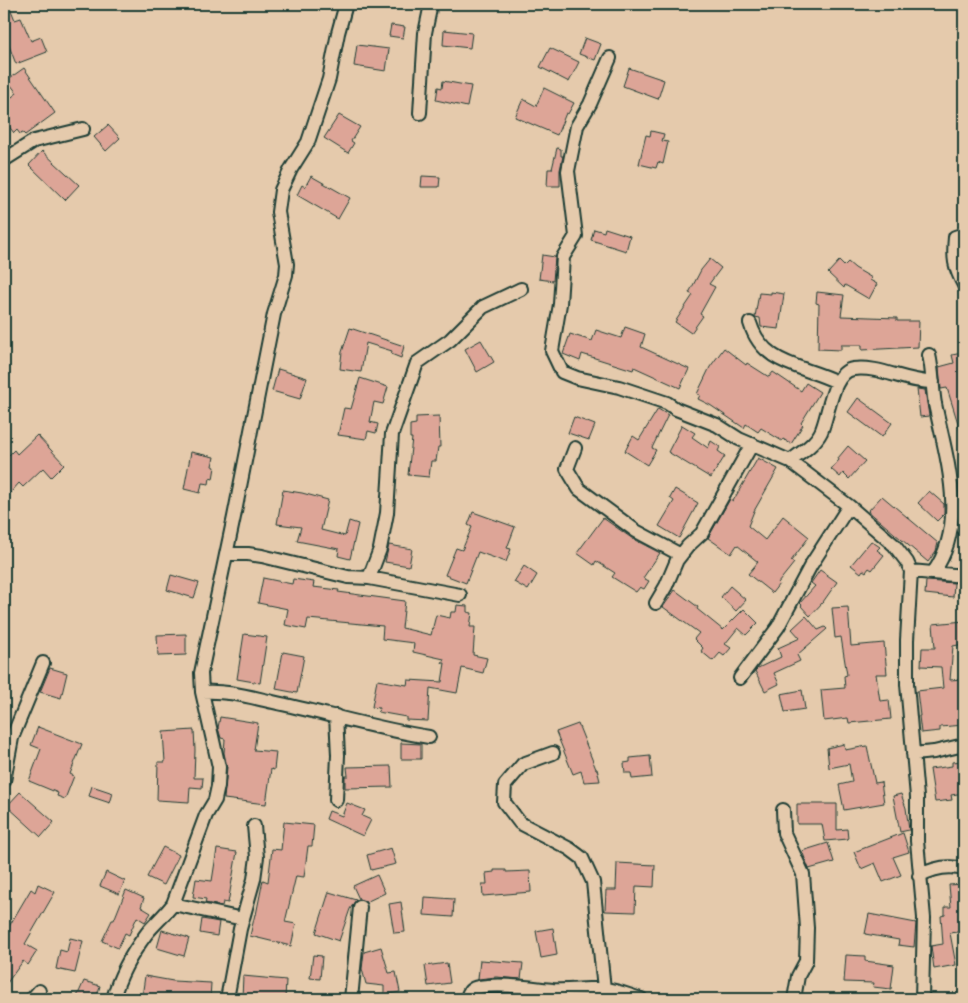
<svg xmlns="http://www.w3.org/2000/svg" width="968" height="1003" viewBox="0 0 968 1003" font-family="Kalam,sans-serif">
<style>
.building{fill:#dda597;stroke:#1f3d34}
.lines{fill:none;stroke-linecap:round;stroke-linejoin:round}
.minor-casing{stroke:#1f3d34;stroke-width:16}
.minor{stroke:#e5caac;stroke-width:12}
</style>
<rect width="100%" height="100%" fill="#e5caac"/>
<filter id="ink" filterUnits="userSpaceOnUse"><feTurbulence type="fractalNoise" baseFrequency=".02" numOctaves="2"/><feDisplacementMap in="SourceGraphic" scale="10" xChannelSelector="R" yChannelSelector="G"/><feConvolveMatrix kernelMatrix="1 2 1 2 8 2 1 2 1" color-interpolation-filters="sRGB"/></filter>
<g filter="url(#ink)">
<!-- building -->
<path class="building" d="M11 10 15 20 21 18 31 41 41 37 47 52 16 64 4 33V14Z
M391 25 405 27 403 38 389 36Z
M444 30 472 33 470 48 443 45Z
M585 38 601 44 595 60 579 54Z
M357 45 389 49 386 71 354 66Z
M550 48 579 62 569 82 540 67Z
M24 68 55 113 25 135 23 133 20 134 17 130 14 133 4 120V103L17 93 7 80Z
M629 68 664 80 658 99 623 86Z
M443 81 471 86 467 107 436 100 438 87 442 88Z
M544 88 574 103 568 114 566 113 557 135 515 117 523 99 536 106Z
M339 115 360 127 351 141 354 143 348 153 324 138Z
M108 125 120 138 106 151 94 137Z
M651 131 664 134 662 141 668 142 663 164 658 162 656 168 639 164 646 135 650 136Z
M557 148 561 149V156H563L560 170V186H547L548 169H552Z
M42 151 79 185 65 200 29 165Z
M311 176 350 198 338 219 297 195 302 185 305 187Z
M422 176 440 177 439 187H421Z
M605 228 630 236 626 251 591 240 594 229 604 232Z
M542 255 555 257 553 281 539 279Z
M710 259 721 268 709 284 715 287 700 314 703 316 691 333 675 322 693 295 689 293 701 270Z
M839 261 844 266 848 262 855 268 872 278 870 280 877 284 869 299 845 285 844 288 828 273Z
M771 292 784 294 779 329 761 327 760 318 755 317 759 293 771 294Z
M817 292 844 295 841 316 897 318V321H919L918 347 862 350V345H841V350L818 349 819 304 816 303Z
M625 327 645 334 641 347 689 369 680 388 634 367 633 370 582 354 580 361 563 354 570 334 592 341 596 330 621 338Z
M350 328 404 346 401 358 391 354 392 351 366 343 361 372 340 369 342 352Z
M481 340 494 362 477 372 465 349Z
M724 348 746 365 747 363 769 377 773 372 801 391 806 383 820 392 801 423 803 425 791 444 783 439 782 441 761 428 758 432 746 424 744 428 710 405 698 399 700 395 697 394 710 367Z
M962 353 964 360V435L962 436 947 388 941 389 939 367 954 363 952 355Z
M278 369 307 378 300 399 272 391Z
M360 378 388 387 383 404 374 402 370 422 378 424 376 433 368 431 366 439 338 435 344 408 351 409Z
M917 389 925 390 929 416 920 417Z
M858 398 892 423 882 437 848 412Z
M658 409 668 415 652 448 656 450 647 465 625 451 633 436 639 440Z
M439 416 440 447H438L436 461H431L429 477 408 475 412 438H410V425L416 424V417Z
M574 417 595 425 589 440 568 433Z
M682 425 695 433 692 437 708 448 711 441 720 447 718 451 725 456 711 478 668 452Z
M37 435 64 464 51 477 43 468 23 487 19 483 4 500V460L14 450 17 454Z
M848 446 865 461 849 479 843 473 840 477 831 469 839 460 838 458Z
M191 452 214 457 212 466 215 467 213 479 210 478 209 484 202 483 200 493 184 489Z
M758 458 778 469 754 511 748 526 765 540 783 516 809 537 791 561 794 563 778 583 779 584 772 593 748 574 758 562 737 545 731 554 708 538 730 499 733 501Z
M675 489 698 503 679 538 659 526 674 501 670 498Z
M283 490 302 493 328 500 321 530 345 536 349 521 358 524 350 559 338 556 339 549 297 541 301 527 277 524Z
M929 491 944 504V514L937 521 918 503Z
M882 496 938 543 936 551 928 562 868 511Z
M473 512 515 527 507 548 511 549 506 562 478 552 466 583 445 575 456 548 462 550 472 527 468 525Z
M603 518 633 539 660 553 643 578 649 581 644 589 640 587 636 592 612 577 615 573 596 561 594 565 577 553Z
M871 541 880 547 877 550 884 555 872 570 869 568 866 572 863 570 861 573 851 565Z
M389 545 412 549 409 566 385 562Z
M524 566 537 575 528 590 514 582Z
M820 570 837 582 823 602 810 616 801 606 802 605 800 603 815 586 811 583Z
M171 575 199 583 194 598 167 590Z
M263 578 292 584 293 579 314 582 313 587 339 590 338 592 405 601 402 628 431 635 436 615 450 618 451 612H456L457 605 467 606V612L472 613 470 627H475L473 655 487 658 483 673 462 668 457 693 430 688 428 721 406 720V717L378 712 379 708 372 707 377 680 407 685 408 680 442 682 445 663H442L444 659 413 652 414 643 382 639 383 626 308 619 306 629 285 625 288 609 258 603Z
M926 581 954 583 953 597 925 594Z
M730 586 746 600 736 611 721 597Z
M675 590 698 607 697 609 723 630 744 609 758 623 746 635 738 628 725 644 731 648 724 656 720 653 713 661 701 651 703 648 694 639 699 633 663 607Z
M848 607 851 646 884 643 887 674H876L880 701 889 700 891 719 849 723 848 718 824 721 821 690 845 688 844 676 847 675 841 637 835 638 832 608Z
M806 616 818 630 825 627 827 629 797 655 800 661 774 673 779 684 765 691 755 671 758 668 781 657 778 648 800 638 792 629Z
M964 621V644L953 646 950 680 963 679 964 725 940 727V731L921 733 919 716H920L917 691 943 688 941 667 921 666 922 648H935L933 624Z
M186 634V655L158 656 157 635Z
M244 634 267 637 260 683 237 679Z
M283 652 304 656 297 693 276 689Z
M50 668 67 673 61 698 40 692Z
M802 690 805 709 785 712 781 694Z
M220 717 258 723 254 750 276 752 274 770 271 769 266 804 224 799 227 767 224 753 225 739 221 738 218 728Z
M578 724 596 769H597L600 781 584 782 581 771 573 774 556 732Z
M38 727 82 744 70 774 74 776 65 799 57 796 58 793 29 781 41 749 31 745Z
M194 730 195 750 194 778H203L202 788 190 787 189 802 157 800 158 762H165L163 732Z
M401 743 421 744V759H401Z
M844 744 845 750 867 746 875 783 881 782 884 803 844 810 839 785 852 782 849 764 829 768 827 748Z
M650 756 652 777 632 779 631 773H625L624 763 630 762V758Z
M964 761V793L951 795 952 800 935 802 930 769 952 766V762Z
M391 766 392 787 345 788V776H348L347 767Z
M92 786 113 793 110 803 89 796Z
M20 792 54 822 41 837 7 806Z
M901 794 906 808 909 830 900 832 893 796Z
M347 803 365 810 362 816 371 820 363 836 326 819 329 811 342 816Z
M797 804H837V830L847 829 848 839 825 841 822 824H797Z
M284 822 314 825 312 846H308L304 877 296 876 285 922 296 924 291 946 250 936 255 914 256 915 263 880 268 882 272 849 281 850Z
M903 833 909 852 893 857 901 875 883 882 875 863 861 869 854 852Z
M828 843 834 862 809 869 802 851Z
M163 847 179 855 164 885 147 877Z
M391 848 396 864 371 870 367 855Z
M217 849 237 852 228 903 223 902 222 906 205 903 206 899 193 897 196 879 212 881Z
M617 863 655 865 654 887 636 886 635 912 605 911 606 890H616Z
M494 870H506V872L530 871 531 892 483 896 482 884H487L486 873 494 872Z
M106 872 125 881 119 894 100 886Z
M377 875 385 893 366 902 359 899 353 886Z
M38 884 55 892 25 944 37 951 28 965 23 961 4 987V935L31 889 35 892Z
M964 884V931L950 933 956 965 934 969 931 946 943 944 941 916 945 915V907H951L949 885Z
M126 890 144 898 141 907 151 913 145 922 137 917 129 935 125 933 118 948 102 941 112 920H114Z
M329 892 356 900 350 909 339 941 316 933Z
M425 897 454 899 453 917 424 915Z
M401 902 405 932 394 933 389 904Z
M869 914 916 923 914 947 898 945 899 940 865 934Z
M202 919 219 922 217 936 200 933Z
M553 928 557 955 541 958 536 931Z
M162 930 189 938 184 956 157 948Z
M70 938 83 941 75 973 56 969 60 950 67 952Z
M381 947 389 973 396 972 400 992 384 995V986L366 984 362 969 364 952Z
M313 955 322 956 320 979 310 978Z
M846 955 865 956V961L894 965 891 989 873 987 874 983 844 982Z
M480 960 523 963 521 979 496 977 478 979Z
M447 963 450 983 428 986 425 966Z
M145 976 173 981 211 983 210 999 168 997 167 999H155L142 997Z
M243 976 286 980 285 999 242 998Z
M84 981 100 986 96 999H76Z
M497 994 519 995 520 999H479V995Z"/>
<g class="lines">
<!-- minor casing -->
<g class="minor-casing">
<path id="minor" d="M610 58 590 104 577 126 568 171 576 236 563 257 560 304 552 351 562 372 577 378 619 387 667 403 676 409 717 425 739 439 790 461 849 506 894 545 907 562 911 571 907 640V684L917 797V841L924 918 922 999
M420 113 425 33 431 4
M4 160 34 141 83 129
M964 234 955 237C953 258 954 267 964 285
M750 323C763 366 803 365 837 382
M929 355C933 371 932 388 935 404 947 461 968 524 933 573
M575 448 567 469 579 489 636 531 681 555
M790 461C801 453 815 444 821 432 829 415 832 372 853 369 879 365 907 383 933 382
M227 554H248L262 556 348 577 369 578 460 595
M911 571 964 576
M369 578 380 549 387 513 392 434 417 363 450 340 483 307 521 289
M656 603 666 586 677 560 688 546 702 533 752 444
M740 678 778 627 811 565 849 506
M202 692C226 690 250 697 273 702 325 713 377 729 429 737
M336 716 338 755 336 800
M553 753 523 764 505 785 504 802 520 823 570 849 582 858 593 882 604 989
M913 754 934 752 964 745
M4 781 12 738 43 663
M783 810 784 833 803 874 807 928 806 961 798 976 794 999
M919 876C933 868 948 865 964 869
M173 904 243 919
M32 999 39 991
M113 999C119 976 132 953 147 933 155 923 165 915 173 904L206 815 215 800 218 786 219 767 202 692 201 673 234 517 274 314 286 275 287 264 278 212 281 190 291 169 308 142 329 79 338 33 346 4
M227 999 240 929 254 879 257 857 254 826
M351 999 360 907
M467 999C468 992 472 988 479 987 500 983 532 988 553 990 570 991 587 988 604 989 617 990 628 995 641 999"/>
</g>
<!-- minor -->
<use href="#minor" class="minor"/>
</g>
</g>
<!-- margin -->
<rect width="968" height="1003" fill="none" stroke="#e5caac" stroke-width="20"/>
<rect x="10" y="10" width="948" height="983" fill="none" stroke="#1f3d34" stroke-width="2" filter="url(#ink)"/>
</svg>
